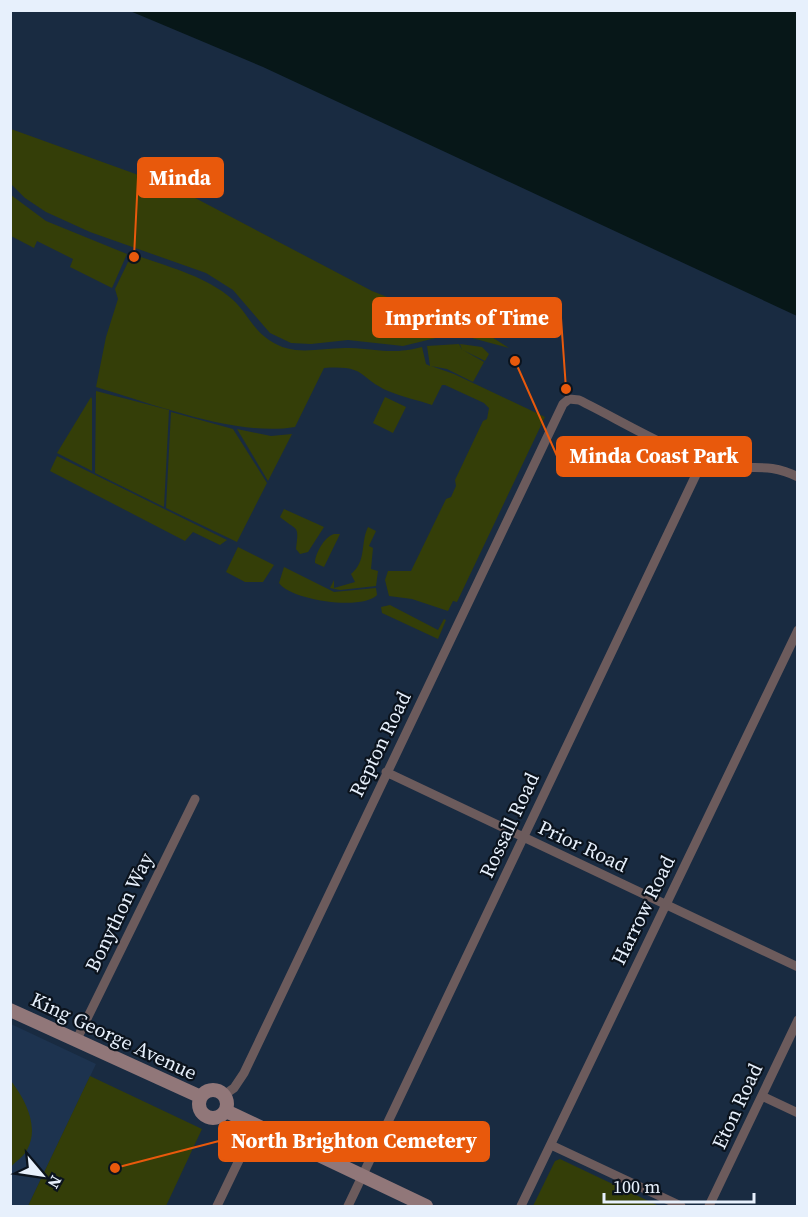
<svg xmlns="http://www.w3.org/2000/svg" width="808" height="1217" viewBox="0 0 808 1217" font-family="'Source Serif 4',serif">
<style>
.built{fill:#1d334f}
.green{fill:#343e08}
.water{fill:#071718}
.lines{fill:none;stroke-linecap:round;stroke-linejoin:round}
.street{stroke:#6c5b5c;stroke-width:9}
.secondary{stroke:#917779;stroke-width:14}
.labels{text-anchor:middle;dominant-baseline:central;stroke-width:4.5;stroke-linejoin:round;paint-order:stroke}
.street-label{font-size:20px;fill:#e7f0fc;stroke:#0b131d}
.leader{fill:none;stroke:#e8590c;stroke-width:2}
.callout-dot{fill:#e8590c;stroke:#0b131d;stroke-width:2}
.callout{fill:#e8590c;stroke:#e8590c;stroke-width:2}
.callout-label{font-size:21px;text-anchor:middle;font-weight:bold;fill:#fff}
</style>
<rect width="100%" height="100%" fill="#192b41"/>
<!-- built -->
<path class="built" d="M11 1024 96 1064 28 1206H11Z"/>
<!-- green -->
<path class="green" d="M11 129 180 190 372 291 430 314 465 320 509 348 472 338 440 337 403 346 348 340 311 344 291 343 270 333 233 290 206 273 90 232 46 212 25 198 11 184Z
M11 195 46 221 127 254 112 288 70 267 73 259 37 241 34 248 11 236Z
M141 257C172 268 207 277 232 299 246 311 253 330 269 340 295 358 320 347 349 348 379 349 391 355 422 347L426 364 430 366 427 346 459 344 462 350 460 344 482 347 489 354 485 361 463 350 484 362 473 382 447 369 431 366 454 374 545 417 457 602 453 601 448 611 412 599 389 596 385 580 388 571H411L446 499 451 497 456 486 455 480 483 421 487 419 489 408 484 403 445 385H442L432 405C418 400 402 397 388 391 357 377 367 365 324 368L295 427C236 437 154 404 96 387L106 337 118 299 115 289 128 262H134Z
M96 391 169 410 164 507 95 473Z
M91 397 92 399V471L57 453Z
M385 397 406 407 393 433 373 423Z
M171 412 233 429 267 483 237 542 166 508Z
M237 429 271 436 292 434 268 481Z
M57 456 227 540 220 545 193 532 185 541 50 471Z
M284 509 324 527 308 552 300 554 296 549C299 524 298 532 280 517Z
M368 527 376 531 369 546 373 548 371 569 378 571 376 586 340 590 330 588 334 580V588L355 582 351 574C367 561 360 544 368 527Z
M334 534H340L324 567 315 563C315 554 324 537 334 534Z
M238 547 274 565 263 582H245L226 572Z
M284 567 334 592 376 588 377 595C362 611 290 600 279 583Z
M390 605 438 630 444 619 446 620 438 639 382 613 381 607Z
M90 1076 202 1129 166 1206H28Z
M11 1081C25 1099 40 1127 27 1150 24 1156 15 1162 11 1167Z
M560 1159 659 1206H533L555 1161Z"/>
<!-- water -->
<path class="water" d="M130 11H797V316L263 67Z"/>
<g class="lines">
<!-- street -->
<path class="street" d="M386 772 798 967
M76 1041 195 799
M224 1095 234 1088 244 1073 563 404 569 399 579 400C622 421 671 452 717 464 748 473 764 460 798 477
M762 1096 798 1113
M551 1145 681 1206
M217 1206 255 1127
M348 1206 703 460
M521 1206 798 630
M709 1206 798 1020"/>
<!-- secondary -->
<path class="secondary" d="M10 1010 201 1097
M199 1104a14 14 0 1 1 28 0a14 14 0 1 1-28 0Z
M226 1111 426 1206"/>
</g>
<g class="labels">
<!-- street labels -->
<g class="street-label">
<text transform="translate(380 744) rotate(-64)">Repton Road</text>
<text transform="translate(509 825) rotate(-65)">Rossall Road</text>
<text transform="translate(583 846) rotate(25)">Prior Road</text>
<text transform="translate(643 910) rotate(-64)">Harrow Road</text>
<text transform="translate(119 912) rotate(-64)">Bonython Way</text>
<text transform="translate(114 1036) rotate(25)">King George Avenue</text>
<text transform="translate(737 1106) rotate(-65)">Eton Road</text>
</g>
</g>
<!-- callouts -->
<path class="leader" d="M134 257L138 177M566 389L561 318M515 361L557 456M115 1168L219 1141"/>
<g class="callout-dot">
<circle cx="134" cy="257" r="6"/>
<circle cx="566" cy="389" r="6"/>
<circle cx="515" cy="361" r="6"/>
<circle cx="115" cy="1168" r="6"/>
</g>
<g class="callout">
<rect x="138" y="158" width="85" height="39" rx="6"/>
<rect x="373" y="298" width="188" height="39" rx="6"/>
<rect x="557" y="437" width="194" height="39" rx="6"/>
<rect x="219" y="1122" width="270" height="39" rx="6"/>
</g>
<g class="callout-label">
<text x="180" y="185">Minda</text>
<text x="467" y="325">Imprints of Time</text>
<text x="654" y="463">Minda Coast Park</text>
<text x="354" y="1148">North Brighton Cemetery</text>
</g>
<!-- border -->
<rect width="808" height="1217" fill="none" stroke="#e7f0fc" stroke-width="24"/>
<!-- north arrow -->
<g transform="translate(42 1175) rotate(119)" stroke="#0b131d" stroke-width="4.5" paint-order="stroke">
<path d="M0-4.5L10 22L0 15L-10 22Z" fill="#e7f0fc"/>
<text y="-9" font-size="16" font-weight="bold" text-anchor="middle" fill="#e7f0fc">N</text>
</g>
<!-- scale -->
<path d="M604 1193v9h150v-9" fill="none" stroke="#e7f0fc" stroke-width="3"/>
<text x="613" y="1193" font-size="18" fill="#e7f0fc" stroke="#0b131d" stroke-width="4.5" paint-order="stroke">100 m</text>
</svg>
